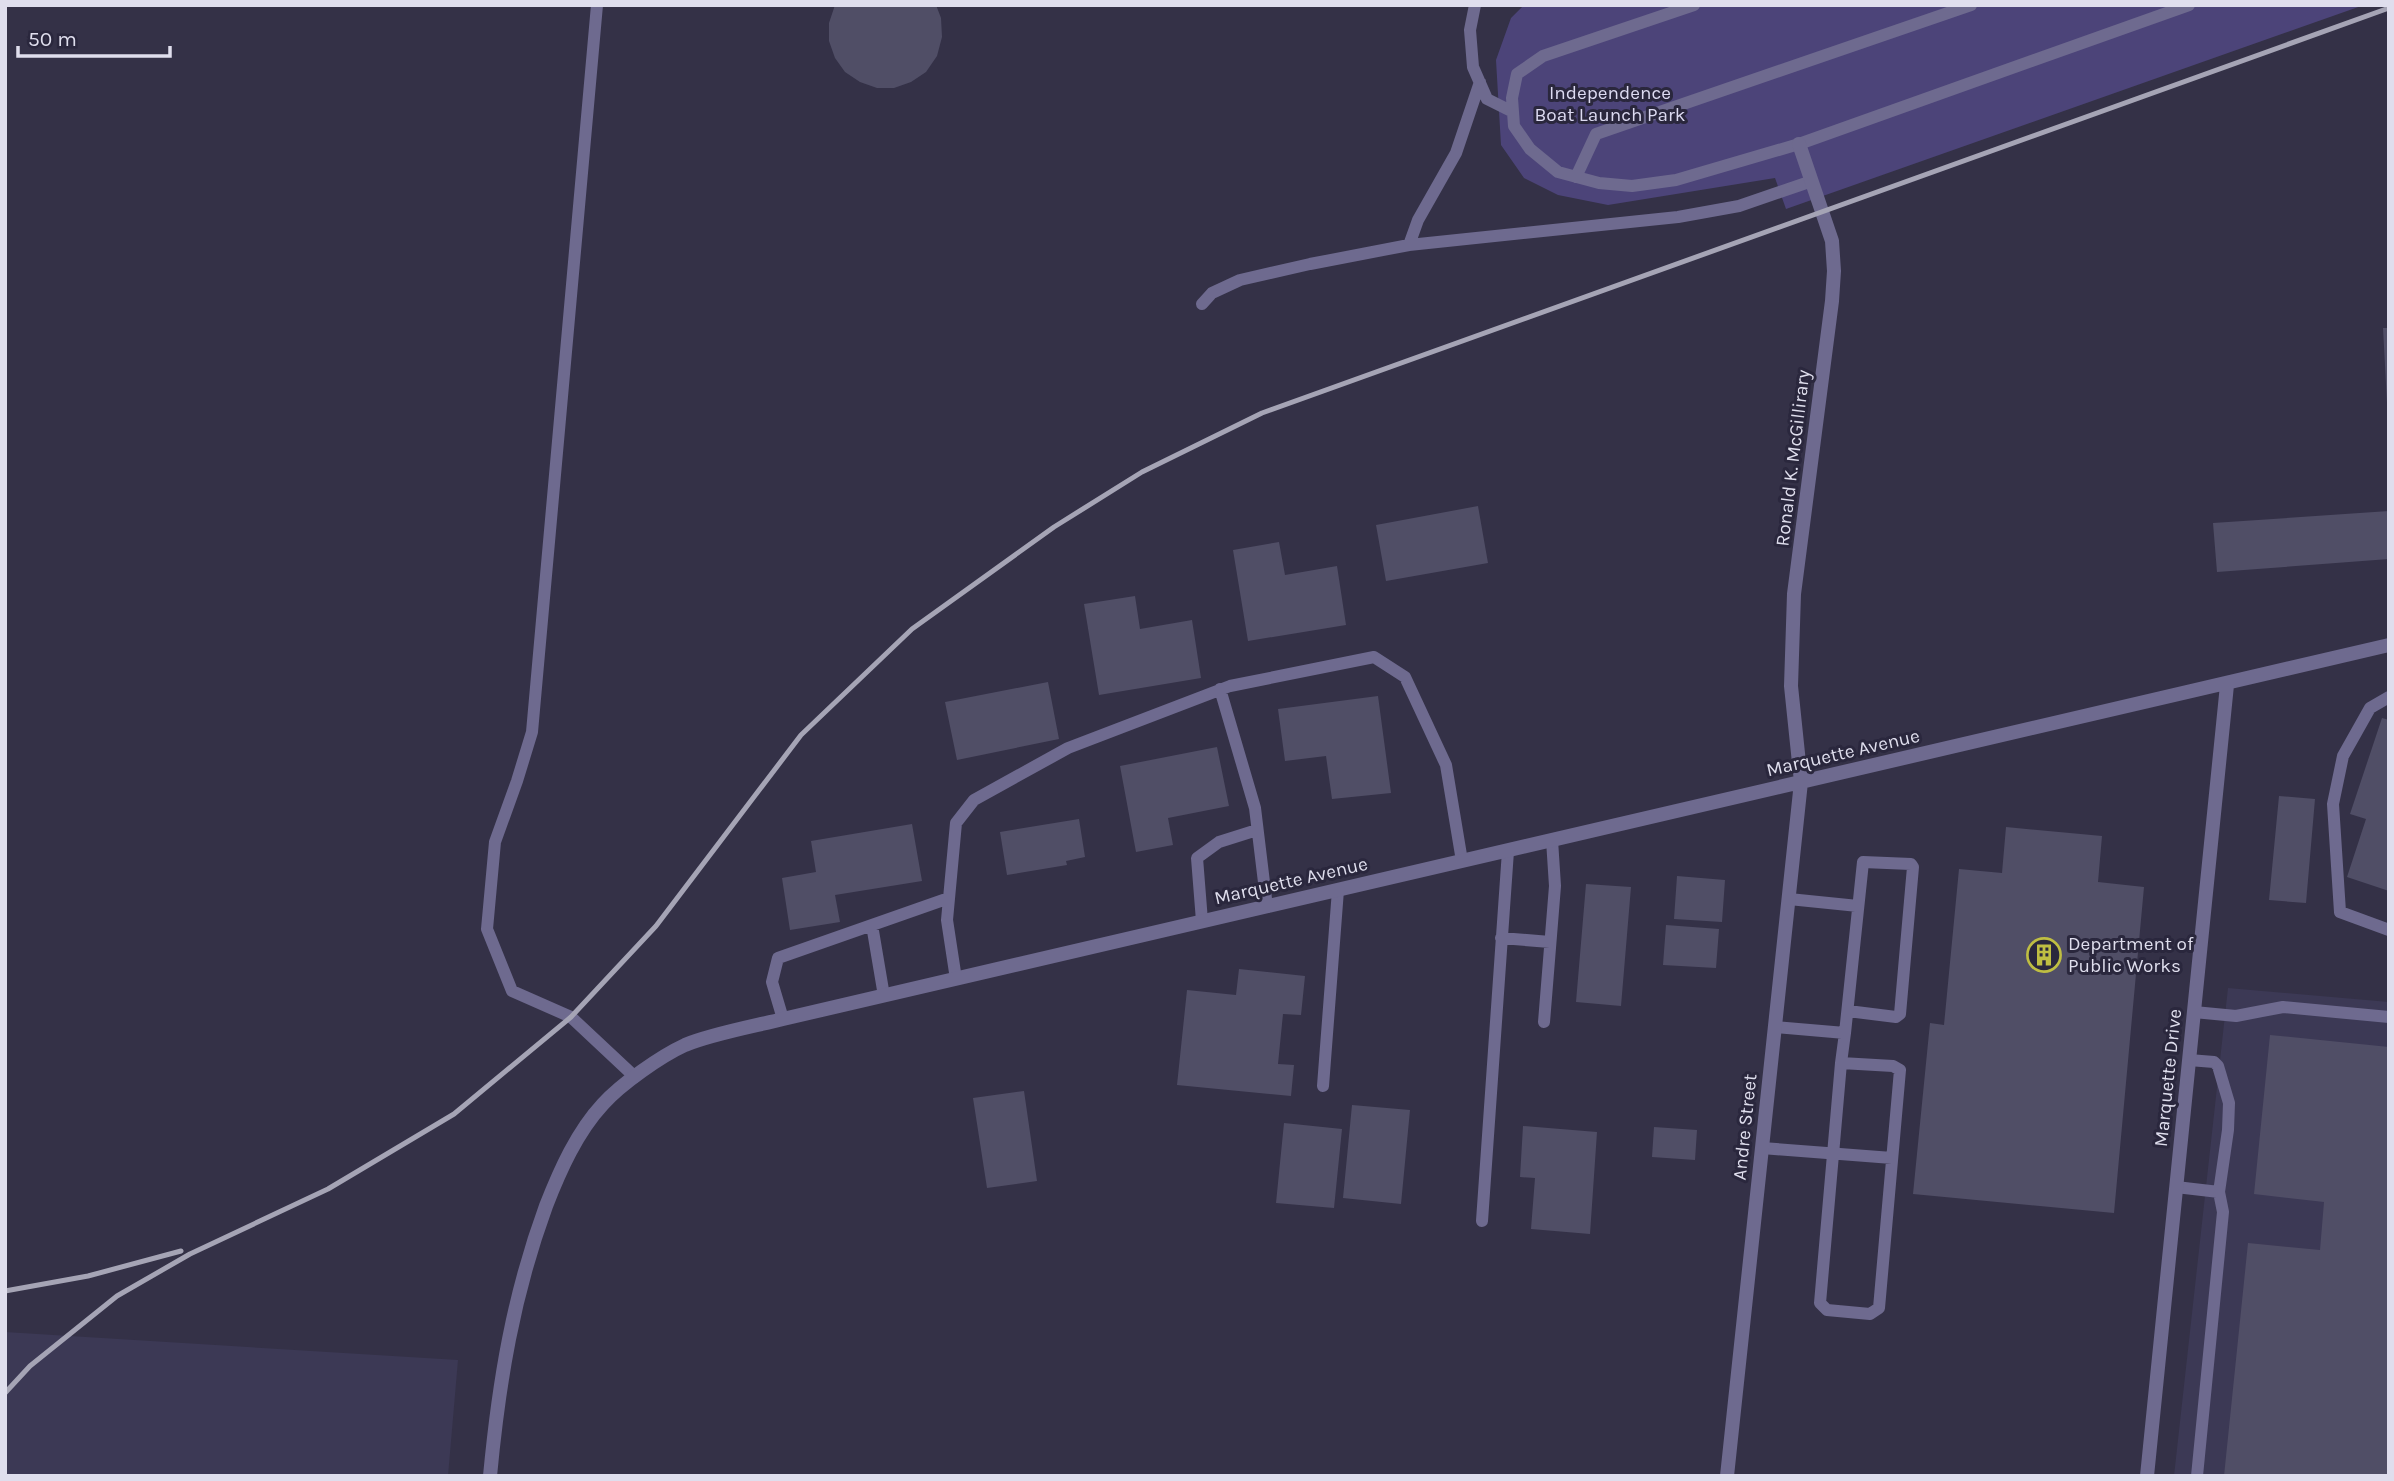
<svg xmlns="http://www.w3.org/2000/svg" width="2394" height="1481" viewBox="0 0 2394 1481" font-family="Karla,sans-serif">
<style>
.built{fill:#3c3955}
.green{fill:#4c4479}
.building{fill:#504e66}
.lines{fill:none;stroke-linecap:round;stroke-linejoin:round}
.lane{stroke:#6e6a8f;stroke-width:12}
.street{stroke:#6e6a8f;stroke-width:14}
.rail{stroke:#a5a4b5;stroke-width:5}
.labels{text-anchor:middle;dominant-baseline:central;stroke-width:6;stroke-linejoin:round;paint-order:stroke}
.park-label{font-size:19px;fill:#dddbf2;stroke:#2a273d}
.street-label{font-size:19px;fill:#dfdeed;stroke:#2a273d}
.poi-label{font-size:19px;fill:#dfdeed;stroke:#2a273d;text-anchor:start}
</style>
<rect width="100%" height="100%" fill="#343147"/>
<!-- built -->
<path class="built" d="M2228 988 2389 1002V1476H2174Z
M5 1332 458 1360 448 1476H5Z"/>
<!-- green -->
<path class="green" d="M1524 5H2364L1786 209 1775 178 1608 205 1558 195 1524 178 1501 145 1496 60 1511 18Z"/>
<!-- building -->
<path class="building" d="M835 5H936L941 18 942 37 937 56 926 72 911 82 894 88H877L860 82 845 72 835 58 829 41V23Z
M2383 328H2389V403H2387Z
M1478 506 1488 563 1386 581 1376 525Z
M2389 511V559L2217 572 2213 523Z
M1279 542 1285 575 1337 566 1346 625 1248 641 1233 550Z
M1135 596 1140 629 1192 620 1201 678 1099 695 1084 604Z
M1048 682 1059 739 957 760 945 702Z
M1378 696 1391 793 1332 799 1326 756 1285 761 1278 709Z
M2382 718 2389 720V891L2347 877 2366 819 2350 814Z
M1217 747 1229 806 1168 818 1173 845 1136 852 1120 766Z
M2279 796 2315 799 2306 903 2269 900Z
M1079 819 1085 857 1066 861 1067 865 1007 875 1000 832Z
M912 824 922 881 835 895 840 922 790 930 782 878 816 872 811 841Z
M2006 827 2102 836 2098 882 2144 887 2114 1213 1913 1194 1930 1023 1944 1025 1959 869 2002 873Z
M1677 876 1725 880 1722 922 1674 919Z
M1586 884 1631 887 1621 1006 1576 1002Z
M1666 925 1719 929 1716 968 1663 965Z
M1239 969 1305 976 1301 1015 1283 1014 1278 1064 1294 1065 1291 1096 1177 1085 1187 990 1236 995Z
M2270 1035 2389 1047V1476H2224L2248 1243 2320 1250 2324 1202 2254 1194Z
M1024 1091 1037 1181 987 1188 973 1098Z
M1352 1105 1410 1110 1401 1204 1343 1198Z
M1284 1123 1342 1129 1334 1208 1276 1203Z
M1523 1126 1597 1132 1590 1234 1531 1229 1535 1178 1520 1177Z
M1654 1127 1697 1130 1695 1160 1652 1157Z"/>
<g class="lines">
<!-- lane -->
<path class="lane" d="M597 5 532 732 517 781 495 842 487 929 512 991 571 1017 635 1077
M1475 5 1470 30 1473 67 1487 99 1513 112
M1694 5 1543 56 1517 74 1512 98 1514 126 1530 149 1558 172 1599 183 1632 186 1676 180 1799 144 2189 5
M1576 177 1596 134 1971 5
M1409 245 1418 220 1456 153 1480 82
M1202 304 1212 293 1240 280 1310 264 1409 245 1678 217 1739 206 1812 181
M1220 689 1255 808 1267 907
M2389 697 2370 708 2343 756 2333 804 2340 912 2389 930
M1789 899 1858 906
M1202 921 1197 858 1219 842 1257 830
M872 925 884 996
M1501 938 1550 942
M956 979 947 920 956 823 974 800 1068 748 1230 686 1374 657 1405 677 1446 765 1462 861
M2194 1012 2236 1016 2283 1007 2389 1017
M783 1019 772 982 778 958 949 898
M1544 1022 1555 886 1552 840
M1776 1027 1845 1033 1841 1063 1820 1303 1827 1310 1870 1314 1879 1308 1900 1070 1893 1066 1841 1063
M1845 1033 1863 862 1911 864 1913 867 1900 1014 1896 1017 1848 1011
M2189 1060 2214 1062 2218 1066 2229 1103 2228 1130 2219 1192
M1323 1086 1338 890
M1762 1148 1892 1158
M2176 1187 2219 1192 2223 1212 2197 1476
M1482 1221 1508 851"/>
<!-- street -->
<path class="street" d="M490 1476C499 1381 513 1296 546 1206 560 1170 577 1132 603 1104 621 1084 661 1056 685 1045 711 1034 755 1026 783 1019L2389 645
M1727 1476 1801 782 1791 686 1794 594 1832 301 1834 271 1832 241 1799 144
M2147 1476 2227 685"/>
<!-- rail -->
<path class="rail" d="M5 1291 88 1276 181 1251
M5 1393 30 1366 117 1296 190 1254 328 1189 454 1114 571 1017 656 926 801 735 912 629 1054 527 1142 472 1262 413 2389 8"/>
</g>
<!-- icons -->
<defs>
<g id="building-ring" transform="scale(1.75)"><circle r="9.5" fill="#2a273d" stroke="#bfbe42" stroke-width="1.5"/><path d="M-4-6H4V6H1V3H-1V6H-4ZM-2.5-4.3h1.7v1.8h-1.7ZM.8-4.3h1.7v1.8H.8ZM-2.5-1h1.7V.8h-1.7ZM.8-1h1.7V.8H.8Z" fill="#bfbe42"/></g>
</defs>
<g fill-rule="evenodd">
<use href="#building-ring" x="2044" y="955"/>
</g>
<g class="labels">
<!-- park labels -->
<g class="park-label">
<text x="1610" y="93">Independence<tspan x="1610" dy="22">Boat Launch Park</tspan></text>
</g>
<!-- street labels -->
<g class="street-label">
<text transform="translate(1793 458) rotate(-83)">Ronald K. McGillirary</text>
<text transform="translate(1843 753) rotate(-13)">Marquette Avenue</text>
<text transform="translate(1291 881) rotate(-13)">Marquette Avenue</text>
<text transform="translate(2168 1078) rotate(-84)">Marquette Drive</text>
<text transform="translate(1745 1127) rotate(-84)">Andre Street</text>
</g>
<!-- poi labels -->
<g class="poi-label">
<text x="2068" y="944">Department of<tspan x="2068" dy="22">Public Works</tspan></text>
</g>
</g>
<!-- border -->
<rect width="2394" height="1481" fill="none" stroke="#dfdeed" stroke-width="14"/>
<!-- scale -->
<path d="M18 46v10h152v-10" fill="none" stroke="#dfdeed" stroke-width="3.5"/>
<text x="28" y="46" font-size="21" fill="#dfdeed" stroke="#2a273d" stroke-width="5" paint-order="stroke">50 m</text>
</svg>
